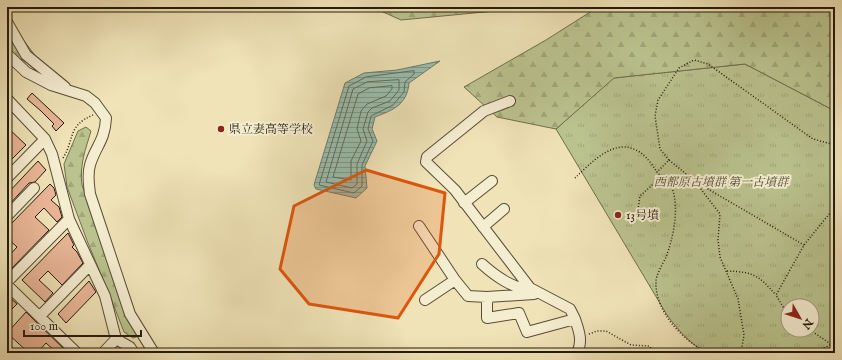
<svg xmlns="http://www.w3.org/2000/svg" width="842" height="360" viewBox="0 0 842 360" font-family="'IM FELL English','Noto Serif JP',serif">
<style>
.grass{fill:url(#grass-tufts);stroke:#6f6e4d;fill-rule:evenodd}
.forest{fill:url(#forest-firs);stroke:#6f6e4d}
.water{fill:url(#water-rules);stroke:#6b7c6d}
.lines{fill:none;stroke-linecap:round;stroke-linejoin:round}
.shore{stroke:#5f6c5c;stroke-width:1}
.building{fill:#e8b596;stroke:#241a0c}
.minor-casing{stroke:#574c37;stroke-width:12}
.path{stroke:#241a0c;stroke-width:1.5;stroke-dasharray:1 2;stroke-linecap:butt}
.minor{stroke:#f5edd0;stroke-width:10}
.marked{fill:#de560c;fill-opacity:0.2;stroke:#de560c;stroke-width:3;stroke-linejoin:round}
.poi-dot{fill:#8f2418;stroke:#f5edd0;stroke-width:1.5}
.labels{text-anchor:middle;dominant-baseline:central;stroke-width:4;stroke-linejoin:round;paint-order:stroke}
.poi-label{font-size:12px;fill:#241a0c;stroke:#f5edd0;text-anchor:start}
.park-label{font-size:12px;font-style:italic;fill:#514d33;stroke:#f5edd0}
</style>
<defs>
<pattern id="grass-tufts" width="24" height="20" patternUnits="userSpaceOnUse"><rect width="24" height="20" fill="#bac38e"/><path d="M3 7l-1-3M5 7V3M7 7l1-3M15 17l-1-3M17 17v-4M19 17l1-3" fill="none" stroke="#a0a779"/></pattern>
<pattern id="forest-firs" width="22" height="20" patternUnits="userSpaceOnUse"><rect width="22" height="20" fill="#bac38e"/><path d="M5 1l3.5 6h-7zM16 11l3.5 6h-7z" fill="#a0a779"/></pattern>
<pattern id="water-rules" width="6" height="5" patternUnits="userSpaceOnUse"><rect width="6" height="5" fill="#9abead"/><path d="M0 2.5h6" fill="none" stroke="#7d9a8b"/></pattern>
</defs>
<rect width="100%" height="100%" fill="#efe3b7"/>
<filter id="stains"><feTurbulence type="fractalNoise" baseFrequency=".005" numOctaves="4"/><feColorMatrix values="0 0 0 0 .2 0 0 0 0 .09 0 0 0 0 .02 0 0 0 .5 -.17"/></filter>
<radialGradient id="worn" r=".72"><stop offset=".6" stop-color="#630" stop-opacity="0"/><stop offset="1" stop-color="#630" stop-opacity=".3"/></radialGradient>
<!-- grass -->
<path class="grass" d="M745 64 835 111V353H707C689 343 679 331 667 315L556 129 613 78ZM788 306H812V330H788Z"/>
<!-- forest -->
<path class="forest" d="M372 7H509L505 10 401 20Z
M598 7H835V111L745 64 614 78 556 129 497 117 464 87 546 40Z
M8 20 47 71 32 65 7 52Z
M86 127 91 131C86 148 79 166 82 185 84 193 90 202 93 210 108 253 114 297 139 336L133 338 124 332 112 301 88 243 67 187 64 164 78 131Z"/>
<!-- water -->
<path class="water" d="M440 61 409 83C407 105 393 110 375 117L372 129 377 141 365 166 367 188 356 198 316 189 314 185 345 83 364 73 397 70Z"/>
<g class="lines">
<!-- shore -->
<path class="shore" d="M414 71V74L405 82 404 92 393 105 371 116 368 129 373 141 362 165V186L354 193 319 185 349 86 366 77Z
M399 80V90L390 101 372 108 368 112 363 129 367 141 357 164V184L352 188 326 182 353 89 367 82Z
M392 86V89L386 96 367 104 361 111 357 129 361 141 351 161V180L333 177 358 94 369 88Z"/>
</g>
<!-- building -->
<path class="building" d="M32 93 64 123 56 131 52 126 54 124 41 111 27 99Z
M7 127 26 145 7 164Z
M38 161 46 170 35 182 29 183 7 207V194Z
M50 184 54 188 56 195 51 200 59 207 62 217 57 222 44 208 35 217 49 230 11 269 7 265V258L17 247 7 238V228Z
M68 233 74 245 72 247 77 252 83 263 62 285 48 271 39 280 53 293 45 302 22 280Z
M89 281 96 292 66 323 58 314Z
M8 296 17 304 11 310 7 306Z
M26 312 68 353H57L46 343 37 353H29L7 333Z"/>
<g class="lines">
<!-- minor casing -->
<g class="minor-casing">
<path id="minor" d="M7 22 26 55 65 87
M7 54 26 72 51 85 86 96 95 103 106 118C105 141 95 147 90 165 87 175 89 184 90 194L130 314 154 353
M7 99 45 139 52 154 69 219 105 296 116 339 103 353
M510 101 484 111 427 157 426 162 455 190 530 288 570 309 575 319
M7 178 45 139
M464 203 492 181
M7 216 34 188
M419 226 455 280 468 296 487 297V318L519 313 527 332 575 319C579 331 583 341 577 353
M483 227 504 209
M482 264C493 274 515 291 530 288
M7 282 69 219
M7 285 77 353
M487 297 534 294
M425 300 455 280
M40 316 90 265
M116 339 130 347 134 353
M7 350 10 353"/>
</g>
<!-- path -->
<path class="path" d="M63 158C75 139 67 126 93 115
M669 160 660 149 655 116 658 100 679 68 694 60 708 64 813 139 835 145
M575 178C592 162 616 135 641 153 647 157 653 166 657 172
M697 184 720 214 718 240 720 257 738 299 744 335 741 353
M637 216 640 196 661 177
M727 271C754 272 758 275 776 295
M788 315 776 295 804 245 830 213 835 212
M810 330 835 347
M589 334 597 331H606L631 345 649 346 656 353
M707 353C683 340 655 312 656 282 656 274 663 264 666 257 673 239 679 210 673 191 670 185 662 178 657 172L669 160 696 182 804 245
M813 353 832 344"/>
<!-- minor -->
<use href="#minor" class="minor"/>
</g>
<!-- marked area -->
<path class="marked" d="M366 170 445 193 439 254 398 318 309 304 280 269 294 206Z"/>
<!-- markers -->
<g class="poi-dot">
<circle cx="221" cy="129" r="4"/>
<circle cx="618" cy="215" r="4"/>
</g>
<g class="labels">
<!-- poi labels -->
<g class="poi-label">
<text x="229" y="129">県立妻高等学校</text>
<text x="626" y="215">13号墳</text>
</g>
<!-- park labels -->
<g class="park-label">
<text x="721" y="182">西都原古墳群 第一古墳群</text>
</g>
</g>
<!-- margin -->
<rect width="842" height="360" fill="none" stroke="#efe3b7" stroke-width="24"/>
<rect x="8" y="8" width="826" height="344" fill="none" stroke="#241a0c" stroke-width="2"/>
<rect x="12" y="12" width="818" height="336" fill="none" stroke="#241a0c"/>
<!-- north arrow -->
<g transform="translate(800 318) rotate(129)"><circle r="19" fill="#f5edd0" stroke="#a19982"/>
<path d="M0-3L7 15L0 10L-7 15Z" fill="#8f2418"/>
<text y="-6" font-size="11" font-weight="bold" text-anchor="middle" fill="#241a0c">N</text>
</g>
<!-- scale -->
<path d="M24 330v6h117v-6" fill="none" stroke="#241a0c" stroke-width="2"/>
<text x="30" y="330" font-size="12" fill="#241a0c" stroke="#f5edd0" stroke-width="3" paint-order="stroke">100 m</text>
<rect width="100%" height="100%" filter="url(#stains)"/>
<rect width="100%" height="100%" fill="url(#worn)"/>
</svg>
